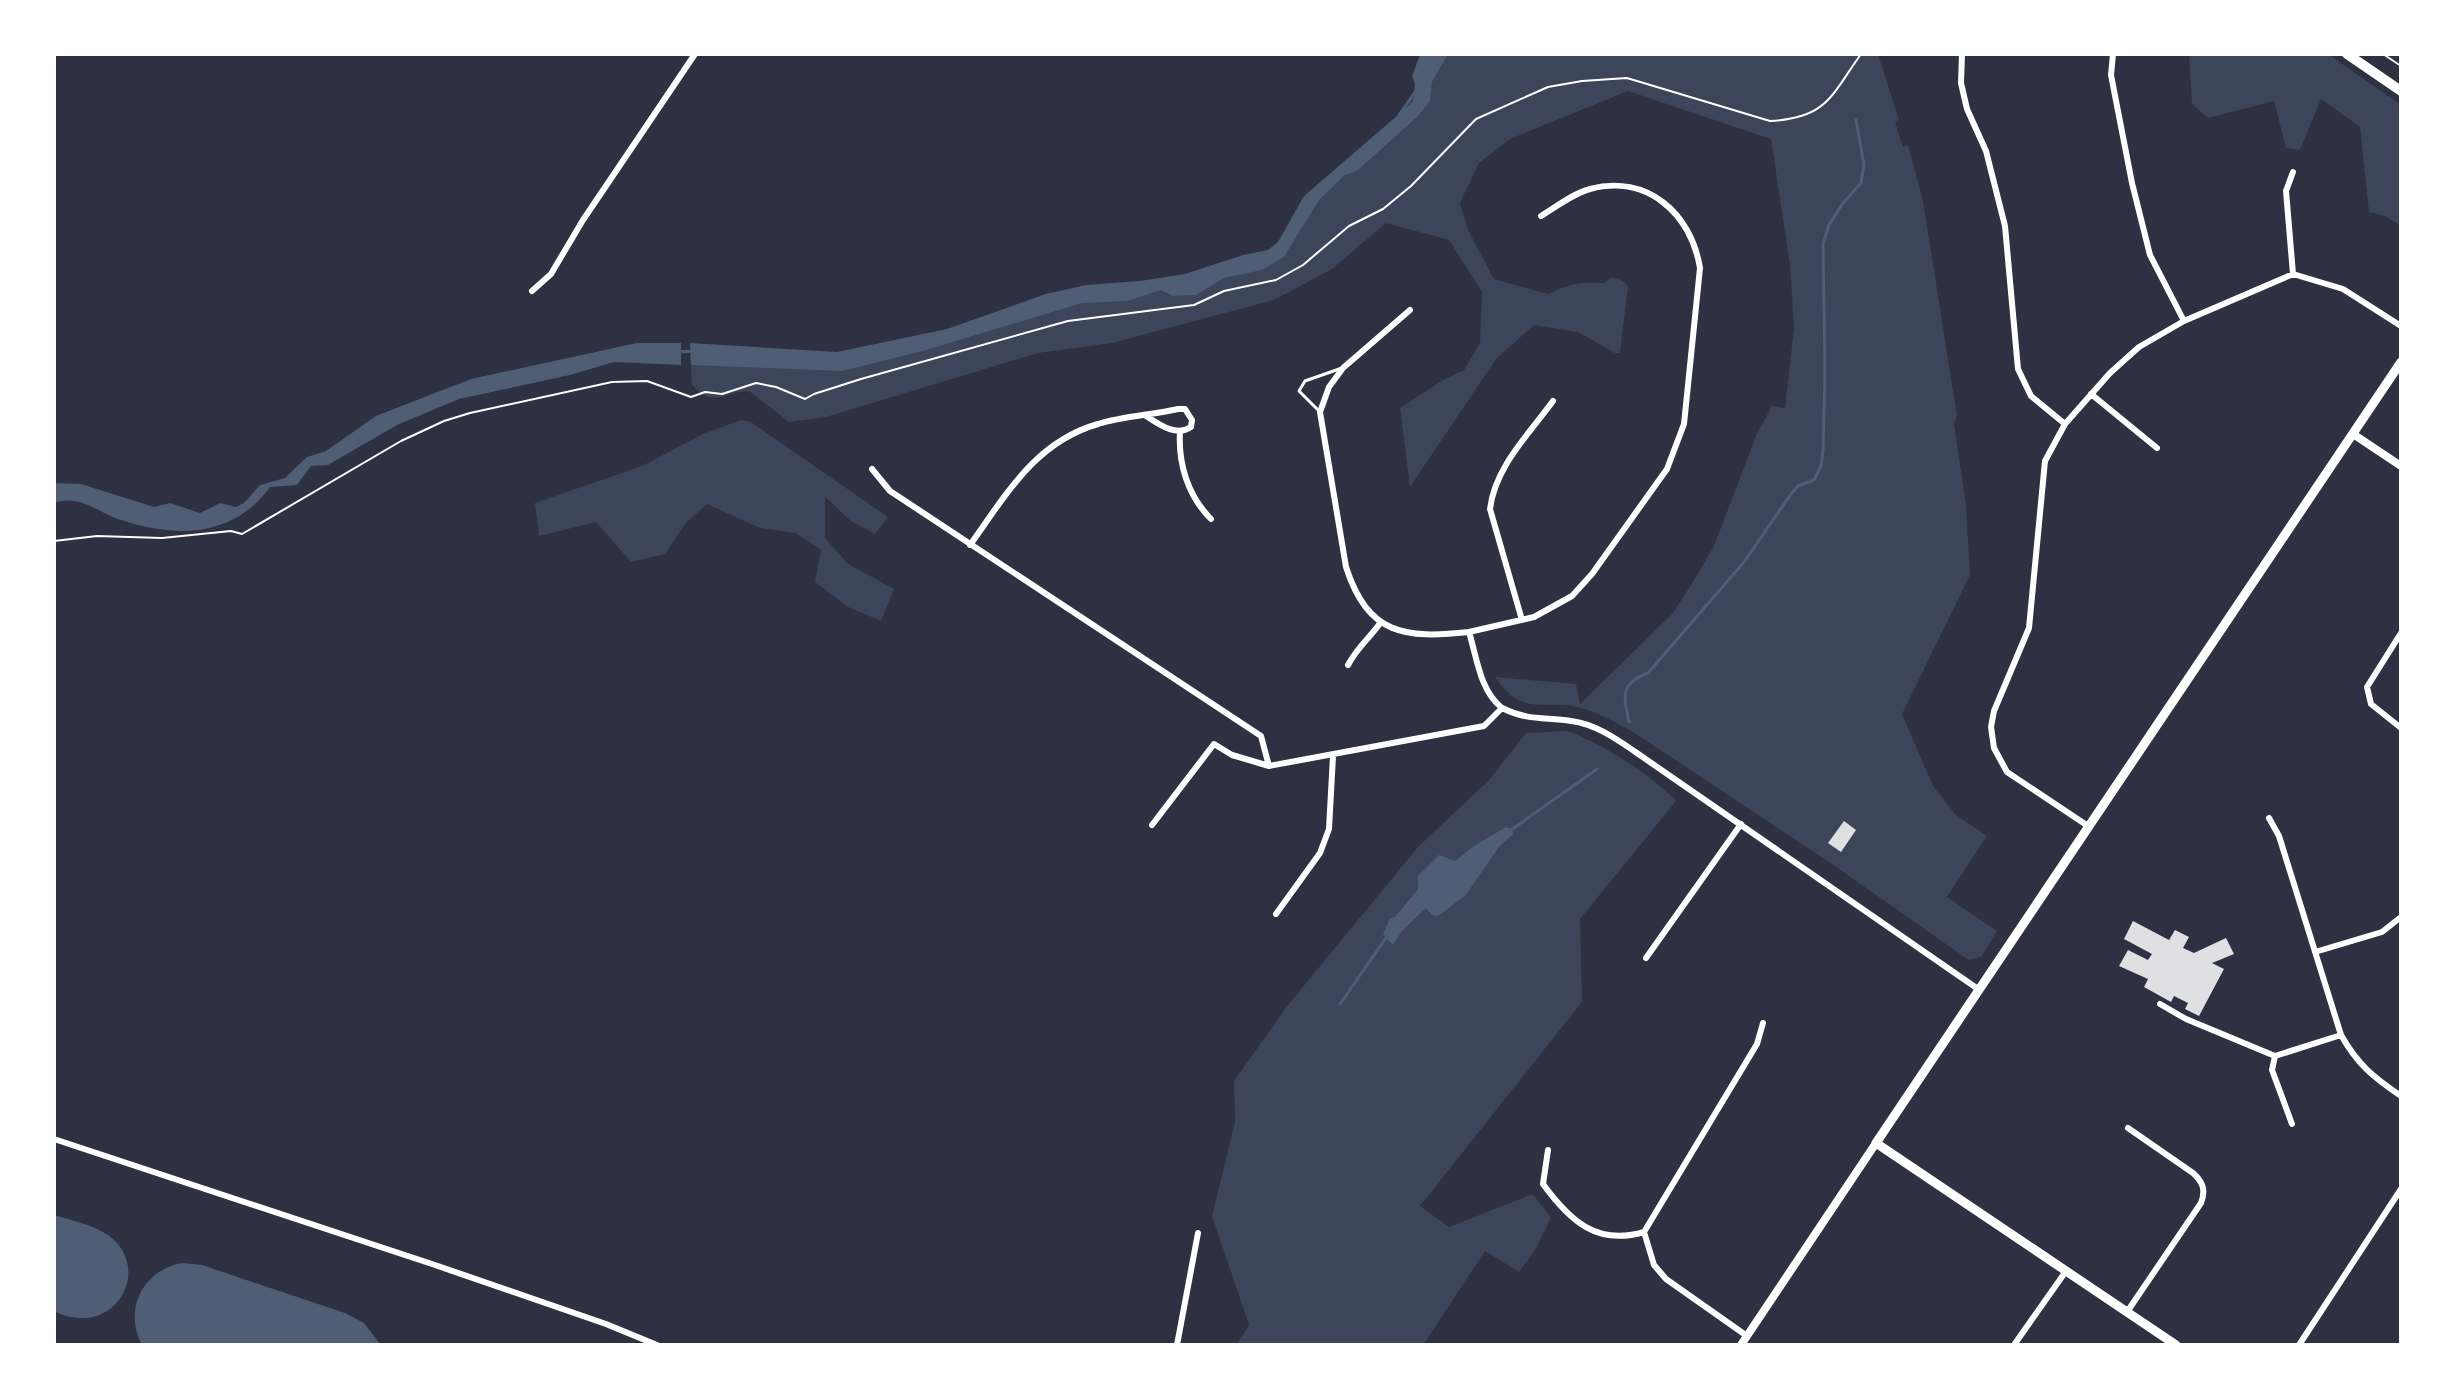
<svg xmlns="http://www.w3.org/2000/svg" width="2455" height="1399" viewBox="0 0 2455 1399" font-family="'Golos Text',sans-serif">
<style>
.green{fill:#3c4559}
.water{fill:#4f5d75}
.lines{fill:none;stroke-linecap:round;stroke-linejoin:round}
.stream{stroke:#4f5d75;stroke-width:3}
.building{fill:#e0e0e3}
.path{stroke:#fff;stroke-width:2}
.service{stroke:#fff;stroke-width:3}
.minor{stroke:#fff;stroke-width:6}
.tertiary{stroke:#fff;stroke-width:8}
.secondary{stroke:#fff;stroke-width:9}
.primary{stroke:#fff;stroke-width:10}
</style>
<rect width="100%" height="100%" fill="#2d3142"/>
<!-- green -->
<path class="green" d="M1444 54H1878L1899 120 1895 122 1903 147 1908 145 1923 201 1957 416 1954 424 1966 505 1970 575 1902 714 1933 786 1956 815 1987 836 1947 897 1997 931 1981 957 1969 960 1963 956 1829 862 1633 732C1617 723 1599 713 1581 708 1542 698 1524 719 1495 677L1576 684 1580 704 1673 613 1691 585 1714 546 1756 436 1772 406 1785 408 1794 328 1790 265 1771 139 1628 91 1510 139 1479 163 1460 203 1468 230 1494 279 1548 294C1569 284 1582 281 1605 283L1611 277 1623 281 1628 286 1620 353H1615L1578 332 1534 325 1496 359 1410 487 1400 408 1443 380 1464 370 1480 343 1482 292 1449 240 1386 223 1332 269 1274 300 1112 343 1038 353 826 417 789 422 749 391C722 392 715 409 692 385L690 351 854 354 1177 281 1274 251 1310 198 1393 123 1433 65Z
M2189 54H2328L2401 105V226L2385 216 2369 212 2360 127 2321 99 2300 150 2286 148 2274 101 2208 118 2192 104Z
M741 420 751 422 888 517 875 534 851 521 825 497V538L848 564 894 589 881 621 848 607 815 582 821 550 796 533 760 528 707 504 685 524 665 554 631 562 596 522 539 536 535 503 642 466 703 434Z
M1568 731C1600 743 1654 776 1676 801L1580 919 1582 1002 1420 1206 1449 1227 1533 1194 1551 1218 1535 1250 1519 1272 1485 1251 1423 1345H1236L1249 1325 1212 1216 1235 1122 1234 1081 1288 1005 1418 847 1490 779 1526 733Z"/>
<!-- water -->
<path class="water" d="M1448 54 1432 82 1430 101 1418 116 1358 170 1345 175 1319 200 1284 257 1262 270 1224 278 1196 295 1173 296 1161 290 1128 301 1082 303 926 350 842 371 691 365 690 343 837 352 947 329 1046 294 1086 285 1140 281 1185 274 1243 255 1268 250 1278 242 1304 196 1413 102 1415 84 1412 76 1420 55Z
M637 343H681V365L614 362 570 375 459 399 397 425 328 465 311 466 297 485 270 487C232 539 174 538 118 519 95 511 80 494 54 503V483L81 484 154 507 170 503 200 513 220 503 236 507 244 503 260 485 285 478 307 457 326 451 376 416 471 379Z
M1506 827 1512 829 1513 834 1498 848 1466 895 1438 916 1432 915 1426 908 1402 931 1393 945 1383 934 1390 918 1395 917 1418 889V876L1439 855 1455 861 1474 846Z
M54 1215C71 1220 93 1225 108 1235 155 1269 114 1341 54 1311Z
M183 1263 202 1265 345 1313 364 1323 381 1345H142C123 1310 143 1269 183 1263Z"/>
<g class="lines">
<!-- stream -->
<path class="stream" d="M1399 115 1415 92
M678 352 694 351
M1629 722C1624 696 1619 684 1648 673L1744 562 1791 494 1798 486 1814 480 1821 466 1823 451 1825 371 1823 244 1829 225 1843 203 1861 183 1864 165 1856 120
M1511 830 1597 769
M1340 1004 1388 935"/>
</g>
<!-- building -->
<path class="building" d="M1844 821 1856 830 1841 852 1828 843Z
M2133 921 2169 940 2175 930 2189 937 2183 948 2194 953 2226 938 2234 954 2212 963 2224 969 2199 1016 2185 1009 2188 1003 2174 996 2171 1002 2144 987 2148 979 2119 966 2128 950 2148 960 2152 954 2124 939Z"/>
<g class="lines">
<!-- path -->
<path class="path" d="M2383 54 2401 66
M54 541 97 536 162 538 231 531 242 534 401 441 444 421 470 413 612 382 647 381 691 397 705 392 722 394 756 383 776 387 805 399 814 394 861 379 1068 321 1194 305 1224 291 1276 280 1303 265 1349 226 1383 209 1411 186 1476 119 1548 87 1582 81 1627 78 1770 121C1827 118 1831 96 1861 54"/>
<!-- service -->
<path class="service" d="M1320 412 1299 391 1305 381 1342 368"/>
<!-- minor -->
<path class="minor" d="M1962 54 1961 83 1967 109 1986 151 2005 226 2018 369 2031 396 2065 424
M2113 54 2111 75 2132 183 2150 255 2184 321
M2293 172 2286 191 2293 274
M532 291 551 274 583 220 695 54
M1410 310 1343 368 1329 387 1320 412 1346 567C1368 635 1405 639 1469 632 1477 658 1480 691 1502 708
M2091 394 2157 448
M1180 431C1178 464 1188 496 1211 519
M872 469 890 491 1261 736 1269 766
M970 545C1006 495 1035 442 1098 424 1123 416 1152 415 1178 409H1185L1192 420 1191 427C1176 437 1160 425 1146 416
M1522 620 1490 509C1495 467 1529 434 1553 401
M1469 632 1534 617 1572 596 1592 574 1667 469 1684 424 1700 268C1691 213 1647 174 1590 189 1572 194 1556 207 1541 216
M2401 633 2367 687 2371 704 2401 728
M1348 665C1358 646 1369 639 1381 622
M2269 818 2279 836 2341 1035C2358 1065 2373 1077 2401 1096
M1152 825 1214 744 1232 755 1269 766 1484 726 1502 708C1528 721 1544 717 1571 721 1595 724 1615 738 1634 751L1978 989
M2088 826 2007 772 1994 748 1991 727 1994 711 2029 628 2045 461 2065 424 2110 373 2139 347 2184 321 2293 274 2343 289 2401 326
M1276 914 1320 853 1329 829 1333 756
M2315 952 2382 932 2401 917
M1646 958 1741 824
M2160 1004 2186 1019 2275 1056 2341 1035
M2275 1056 2272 1070 2292 1124
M54 1139 435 1265 606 1324 657 1345
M1548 1150 1543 1184C1570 1221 1597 1246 1644 1232
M2127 1312 2201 1203C2206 1190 2203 1182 2193 1173L2128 1128
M1747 1336 1666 1279 1654 1265 1644 1232 1757 1044 1763 1023
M1177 1345 1198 1233
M2014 1345 2066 1271
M2299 1345 2401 1189"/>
<!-- tertiary -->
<path class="tertiary" d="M2353 434 2401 466
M1741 1345 1876 1143"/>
<!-- secondary -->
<path class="secondary" d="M2176 1345 1876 1143 2401 362"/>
<!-- primary -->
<path class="primary" d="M2347 54 2401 91"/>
</g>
<!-- border -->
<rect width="2455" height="1399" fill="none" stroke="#ffffff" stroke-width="112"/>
</svg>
